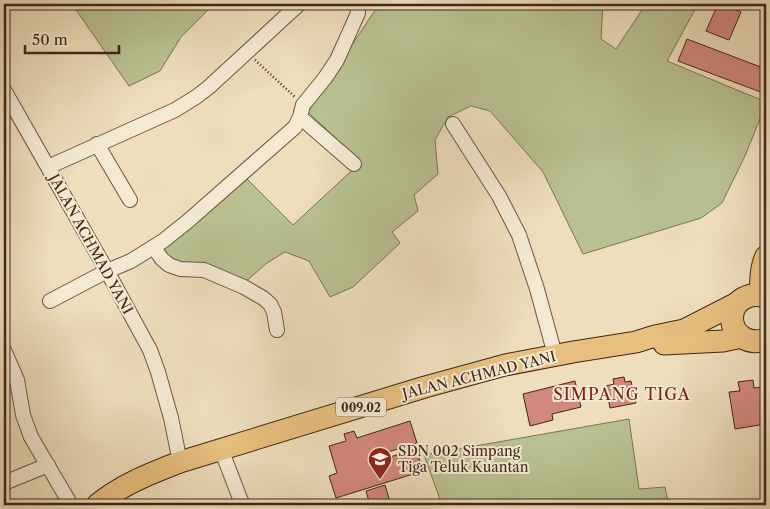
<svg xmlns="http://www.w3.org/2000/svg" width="770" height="509" viewBox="0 0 770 509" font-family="'Libre Caslon Text',serif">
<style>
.green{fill:#b9c190;stroke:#7c7454}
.building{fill:#d3887d;stroke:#402718}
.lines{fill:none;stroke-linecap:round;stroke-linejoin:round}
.minor-casing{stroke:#6c5541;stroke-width:16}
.primary-casing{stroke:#402718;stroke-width:23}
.trunk-casing{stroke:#402718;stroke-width:24}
.path{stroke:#402718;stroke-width:2.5;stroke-dasharray:1 2.5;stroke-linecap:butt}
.minor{stroke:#f4ead3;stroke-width:14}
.primary{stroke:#e7bf7e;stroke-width:21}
.trunk{stroke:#e7bf7e;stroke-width:22}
.labels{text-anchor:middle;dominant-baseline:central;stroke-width:4;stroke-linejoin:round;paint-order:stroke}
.shield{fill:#f4ead3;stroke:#766250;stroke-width:1}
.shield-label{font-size:12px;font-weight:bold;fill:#402718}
.street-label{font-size:14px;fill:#402718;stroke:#f4ead3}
.poi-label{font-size:14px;fill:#402718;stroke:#f4ead3;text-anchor:start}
.quarter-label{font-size:16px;letter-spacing:1px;fill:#7a1f14;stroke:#f4ead3}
</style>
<rect width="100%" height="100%" fill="#eedebb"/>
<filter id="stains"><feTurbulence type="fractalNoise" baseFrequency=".004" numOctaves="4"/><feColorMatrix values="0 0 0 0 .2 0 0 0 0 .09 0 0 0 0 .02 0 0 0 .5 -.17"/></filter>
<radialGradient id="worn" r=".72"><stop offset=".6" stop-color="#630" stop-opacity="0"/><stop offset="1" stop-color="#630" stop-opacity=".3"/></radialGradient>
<!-- green -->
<path class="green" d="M72 4H214L181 37 160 71 129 86Z
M379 4H603L601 39 616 49 646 4H698L667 61 766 102V104L745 156 722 203 701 218 583 254 543 172 490 111 471 106 448 117 435 140 438 174 414 195 418 211 392 232 400 243 353 287 330 297 309 261 285 252 267 263 244 283 180 265 168 257 162 246 246 178 293 225 361 162 308 112Z
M629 419 639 489 665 487 669 505H442L424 455Z"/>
<!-- building -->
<path class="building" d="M718 4H723L741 12 729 40 706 31Z
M687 39 766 69V94L678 61Z
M624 377 625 382 631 381 636 403 610 408 606 386 614 384 613 379Z
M753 380 754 388 763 387 766 406V424L735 429 729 392 740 391 738 382Z
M575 381 581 407 552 414 553 420 530 426 523 394Z
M410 421 417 443 372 457 374 462 416 449 423 471 336 498 329 476 337 473 329 446 346 441 344 434 354 431 357 438Z
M385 485 391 505H370L366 491Z"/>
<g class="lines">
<!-- minor casing -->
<g class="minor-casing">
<path id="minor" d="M4 90 107 271 150 350 158 372 171 418 180 462
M300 117 354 164
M453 124 499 196 519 235 537 289 555 355
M97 144 130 200
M48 167 175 110 196 97 209 87 299 4
M154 248 162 259 169 265 180 269 204 270 244 287 263 298 270 304 274 312 277 330
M50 301 107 271 131 261 163 241 188 221 295 127 300 117 303 105 325 78 337 60 358 13 357 4
M4 350 17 380 23 415 31 437 71 505
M221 449 239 496 243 505
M4 483 48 465"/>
</g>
<!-- primary casing -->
<g class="primary-casing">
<path id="primary" d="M664 344 723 341 742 337
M97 505C120 485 152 473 180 462L425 387 505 365 573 352 636 342 655 336 684 330 737 303"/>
</g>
<!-- trunk casing -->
<g class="trunk-casing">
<path id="trunk" d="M761 295C761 282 761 268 766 257
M766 297C751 291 732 300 732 318 732 336 751 346 766 339"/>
</g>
<!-- path -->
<path class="path" d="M255 60 295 97"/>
<!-- minor -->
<use href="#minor" class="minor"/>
<!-- primary -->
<use href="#primary" class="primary"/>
<!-- trunk -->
<use href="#trunk" class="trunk"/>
</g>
<!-- icons -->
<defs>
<g id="school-pin" transform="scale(1.25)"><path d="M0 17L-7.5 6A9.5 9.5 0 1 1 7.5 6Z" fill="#8f2418" stroke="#f4ead3"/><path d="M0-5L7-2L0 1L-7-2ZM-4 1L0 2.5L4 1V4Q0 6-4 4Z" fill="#fff"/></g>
</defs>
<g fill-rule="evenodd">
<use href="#school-pin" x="380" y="459"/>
</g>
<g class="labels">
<!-- shield labels -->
<rect class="shield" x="336" y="397.5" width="50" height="19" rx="4"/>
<g class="shield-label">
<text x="361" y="407">009.02</text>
</g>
<!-- street labels -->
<g class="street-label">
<text transform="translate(91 244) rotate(61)">JALAN ACHMAD YANI</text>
<text transform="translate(479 375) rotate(-14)">JALAN ACHMAD YANI</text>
</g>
<!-- poi labels -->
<g class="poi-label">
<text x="398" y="451">SDN 002 Simpang<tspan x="398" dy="16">Tiga Teluk Kuantan</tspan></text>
</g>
<!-- quarter labels -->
<g class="quarter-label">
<text x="622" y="394">SIMPANG TIGA</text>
</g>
</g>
<!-- margin -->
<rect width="770" height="509" fill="none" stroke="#eedebb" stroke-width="20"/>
<rect x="5" y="5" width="760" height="499" fill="none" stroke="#402718" stroke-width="2.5"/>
<rect x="10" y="10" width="750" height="489" fill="none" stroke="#402718"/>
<!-- scale -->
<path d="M25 45v8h94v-8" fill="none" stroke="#402718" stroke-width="2.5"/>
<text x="32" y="45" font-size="15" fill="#402718" stroke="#f4ead3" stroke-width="4" paint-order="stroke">50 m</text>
<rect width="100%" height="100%" filter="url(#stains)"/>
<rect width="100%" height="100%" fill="url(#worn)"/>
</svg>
